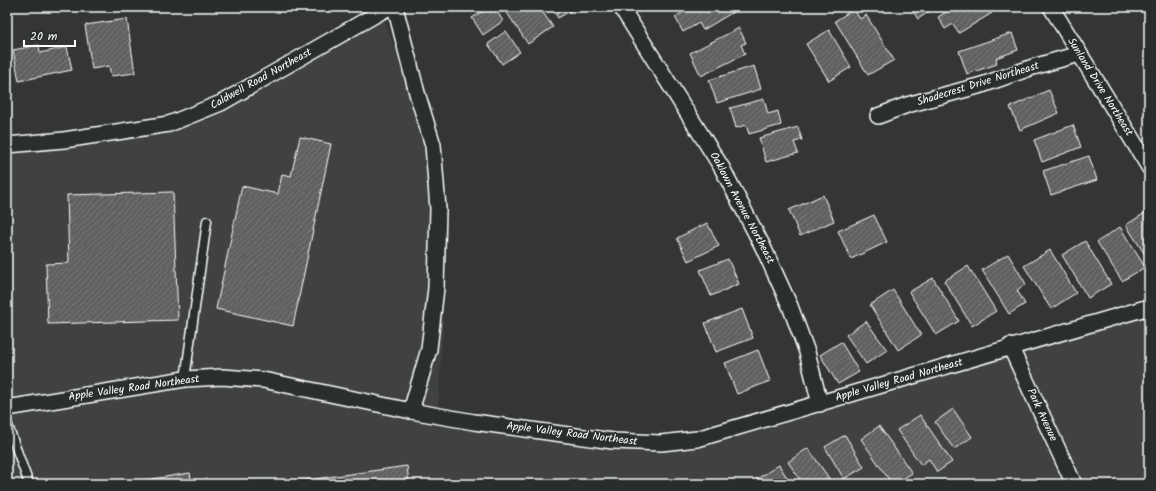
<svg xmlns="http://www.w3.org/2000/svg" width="1156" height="491" viewBox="0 0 1156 491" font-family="Kalam,sans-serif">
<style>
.built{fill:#404243}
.building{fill:url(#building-hatch);stroke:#fff}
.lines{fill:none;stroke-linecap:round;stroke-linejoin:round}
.lane-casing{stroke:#fff;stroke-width:11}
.street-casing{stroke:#fff;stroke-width:18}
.lane{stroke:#2a2d2e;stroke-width:8}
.street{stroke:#2a2d2e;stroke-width:15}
.labels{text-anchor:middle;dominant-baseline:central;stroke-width:3;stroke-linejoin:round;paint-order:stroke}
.street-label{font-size:11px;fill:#fff;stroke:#2a2d2e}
</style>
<defs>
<pattern id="building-hatch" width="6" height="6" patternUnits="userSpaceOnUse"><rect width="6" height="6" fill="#5f6162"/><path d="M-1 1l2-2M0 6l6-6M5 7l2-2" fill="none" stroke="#77797a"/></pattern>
</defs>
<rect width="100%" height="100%" fill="#333536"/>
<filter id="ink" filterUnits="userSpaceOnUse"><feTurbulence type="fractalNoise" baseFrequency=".025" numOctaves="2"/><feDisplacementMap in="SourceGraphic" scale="8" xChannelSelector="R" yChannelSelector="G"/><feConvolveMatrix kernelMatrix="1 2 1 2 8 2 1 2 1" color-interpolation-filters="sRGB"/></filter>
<g filter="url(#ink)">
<!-- built -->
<path class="built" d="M383 16 440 173 443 319 438 416 654 448 1149 311V484H7V150L172 131Z"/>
<!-- building -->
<path class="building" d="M489 7H494L503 21 483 35 472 18Z
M503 7H539L553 27 528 44Z
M551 7H577L558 18Z
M691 7H733L735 11 703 30 699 23 683 32 675 17Z
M910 7H936L918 19Z
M954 7H988L992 13 959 33 953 24 945 29 938 17Z
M854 9 860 19 866 15 894 60 868 75 835 21Z
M127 19 135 73 111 76 109 66 92 69 85 25Z
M739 28 746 43 741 45 745 54 701 76 690 53Z
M829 30 851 67 829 81 806 44Z
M506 31 520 52 502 64 488 44Z
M1012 33 1018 50 996 58 997 64 967 74 959 51Z
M39 45 40 53 67 47 72 70 19 81 13 50Z
M7 63 11 98 7 99Z
M754 66 761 89 717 103 709 80Z
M1049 90 1059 113 1020 130 1010 107Z
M764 99 768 114 778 111 781 125 749 134 746 125 736 128 730 108Z
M1073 125 1081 147 1042 162 1034 140Z
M798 127 802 140 794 142 798 153 766 162 759 138Z
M300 137 331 144 293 326 216 309 242 186 278 194 282 174 291 176Z
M1089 156 1097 180 1051 195 1043 171Z
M173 192 178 320 48 324 46 264 69 263 67 195Z
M823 195 834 221 800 236 789 210Z
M1148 211 1149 212V261L1126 225Z
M874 215 887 242 851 259 838 231Z
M707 223 719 246 688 261 677 238Z
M1120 227 1145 267 1122 281 1097 242Z
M1085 241 1111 284 1088 298 1062 255Z
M1050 250 1076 293 1051 309 1024 266Z
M1008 254 1026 284 1017 290 1025 304 1009 314 982 270Z
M728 259 739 284 711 296 700 270Z
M968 266 996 311 972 326 944 281Z
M933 278 959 321 936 335 909 292Z
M893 290 921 335 898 350 870 305Z
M742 309 753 338 716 352 705 323Z
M866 321 887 350 866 364 846 335Z
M841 342 859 372 838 384 820 355Z
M758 350 770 381 737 394 725 363Z
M953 409 972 437 954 449 935 422Z
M920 415 952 462 937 472 929 459 921 465 897 430Z
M879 426 912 473 896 484H892L861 439Z
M845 435 864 467 844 479 825 447Z
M808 448 833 484H803L788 462Z
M779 465 791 484H760L757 479Z
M407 466 409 484H279Z
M190 473 192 484H121Z"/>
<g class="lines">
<!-- lane casing -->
<g class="lane-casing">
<path id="lane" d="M185 379 207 221
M7 423 29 484"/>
</g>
<!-- street casing -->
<g class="street-casing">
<path id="street" d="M395 7 417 93 433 145 438 209 436 288 429 349 411 411
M621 7 722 168 763 247 790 306 807 352 820 404
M1051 7 1149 167
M878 116 907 105 982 85 1033 67 1079 54
M7 145 64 140 169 124 221 103 389 7
M1010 346 1074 484
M7 408 185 379 222 377 263 380 411 411 474 422 613 441 661 443 697 439 1149 307"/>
</g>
<!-- lane -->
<use href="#lane" class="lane"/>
<!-- street -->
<use href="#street" class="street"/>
</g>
</g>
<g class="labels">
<!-- street labels -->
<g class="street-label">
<text transform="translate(261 79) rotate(-29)">Caldwell Road Northeast</text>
<text transform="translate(978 84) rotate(-17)">Shadecrest Drive Northeast</text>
<text transform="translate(1100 87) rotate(58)">Sunland Drive Northeast</text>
<text transform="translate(742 208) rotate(62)">Oaklawn Avenue Northeast</text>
<text transform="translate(899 380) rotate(-16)">Apple Valley Road Northeast</text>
<text transform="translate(134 388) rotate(-8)">Apple Valley Road Northeast</text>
<text transform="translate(1042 415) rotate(65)">Park Avenue</text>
<text transform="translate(572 434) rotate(7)">Apple Valley Road Northeast</text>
</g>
</g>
<!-- margin -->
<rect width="1156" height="491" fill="none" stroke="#2a2d2e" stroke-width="24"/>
<rect x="12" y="12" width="1132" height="467" fill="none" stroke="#fff" stroke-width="1.5" filter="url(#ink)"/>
<!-- scale -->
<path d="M24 40v6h51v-6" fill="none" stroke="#ffffff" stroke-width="2"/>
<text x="30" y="40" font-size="12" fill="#ffffff" stroke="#2a2d2e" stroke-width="3" paint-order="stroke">20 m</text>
</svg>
